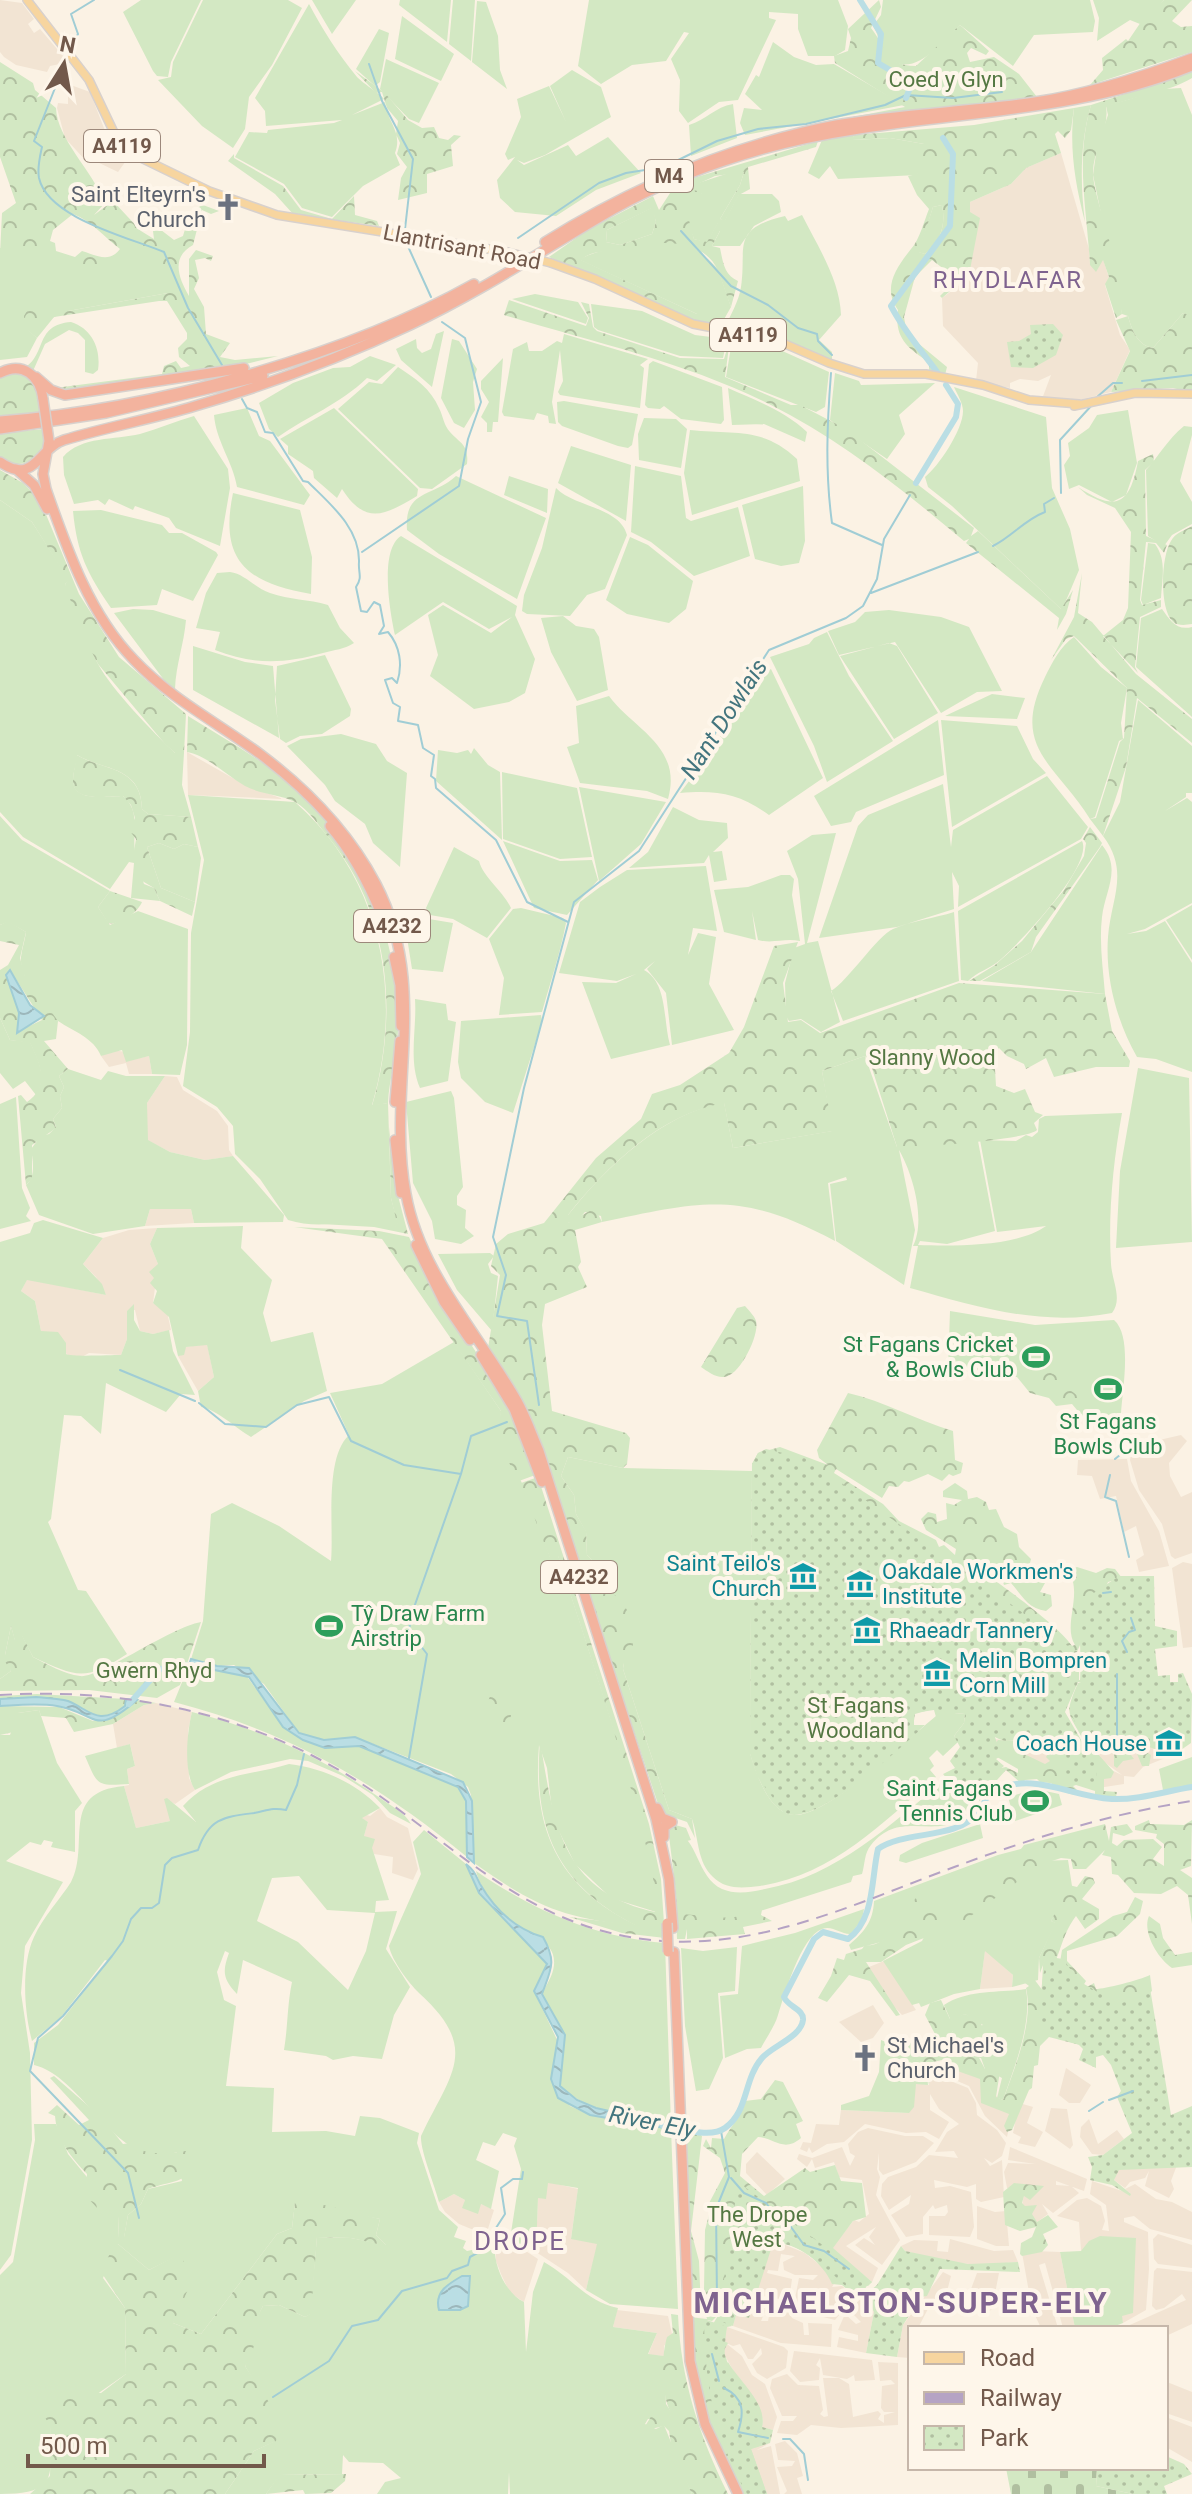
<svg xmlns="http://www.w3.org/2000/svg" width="1192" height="2494" viewBox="0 0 1192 2494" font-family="Roboto,sans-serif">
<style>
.residential{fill:#f2e4d3}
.grass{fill:#d3e8c3;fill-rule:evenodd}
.forest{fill:url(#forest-crowns);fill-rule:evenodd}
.cemetery{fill:url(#cemetery-stones)}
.park{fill:url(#park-dots)}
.water{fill:url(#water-waves);stroke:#a0cdd5;stroke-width:2}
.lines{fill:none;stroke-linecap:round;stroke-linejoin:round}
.stream{stroke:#a0cdd5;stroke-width:2}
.river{stroke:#badee4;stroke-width:6}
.primary-casing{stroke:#d8d1cd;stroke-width:10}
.highway-casing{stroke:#d8d1cd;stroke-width:12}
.primary{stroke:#f7d59f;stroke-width:7}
.highway{stroke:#f3b39e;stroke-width:9}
.rail{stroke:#b5a3c4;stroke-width:2;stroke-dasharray:12 8;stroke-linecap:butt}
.primary-bridge-casing{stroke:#d8d1cd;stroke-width:10;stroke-linecap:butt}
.highway-bridge-casing{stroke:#d8d1cd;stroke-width:12;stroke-linecap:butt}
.primary-bridge{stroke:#f7d59f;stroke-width:7}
.highway-bridge{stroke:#f3b39e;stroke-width:9}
.labels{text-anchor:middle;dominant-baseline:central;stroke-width:8;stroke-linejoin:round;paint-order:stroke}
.shield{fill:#fef6ea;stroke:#9c887b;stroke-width:2}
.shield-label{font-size:20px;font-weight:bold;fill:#72594b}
.park-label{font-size:22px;fill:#547843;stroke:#fef6ea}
.worship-label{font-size:22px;fill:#5b616d;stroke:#fef6ea;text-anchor:end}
.street-label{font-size:22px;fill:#72594b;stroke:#fef6ea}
.leisure-label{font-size:22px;fill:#27864d;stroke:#fef6ea;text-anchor:end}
.culture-label{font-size:22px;fill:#0d838f;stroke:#fef6ea;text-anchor:start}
.neighbourhood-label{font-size:24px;letter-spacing:2px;fill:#7f638f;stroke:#fef6ea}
.water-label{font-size:24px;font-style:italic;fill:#43757e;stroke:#fef6ea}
.quarter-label{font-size:26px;letter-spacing:2px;fill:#7f638f;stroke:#fef6ea}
.district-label{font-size:30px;font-weight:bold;letter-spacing:2px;fill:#7f638f;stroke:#fef6ea}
</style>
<defs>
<pattern id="forest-crowns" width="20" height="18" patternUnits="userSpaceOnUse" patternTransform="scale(2)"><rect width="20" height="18" fill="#d3e8c3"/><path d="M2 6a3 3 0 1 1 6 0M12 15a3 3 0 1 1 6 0" fill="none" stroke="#b0bfa0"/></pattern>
<pattern id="cemetery-stones" width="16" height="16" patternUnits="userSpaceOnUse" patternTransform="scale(2)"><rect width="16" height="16" fill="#d3e8c3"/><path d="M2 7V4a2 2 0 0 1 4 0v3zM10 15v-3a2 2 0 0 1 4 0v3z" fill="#b0bfa0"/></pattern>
<pattern id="park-dots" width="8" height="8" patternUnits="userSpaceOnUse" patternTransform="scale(2)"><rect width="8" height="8" fill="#d3e8c3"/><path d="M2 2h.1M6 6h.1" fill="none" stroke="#b0bfa0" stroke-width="1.8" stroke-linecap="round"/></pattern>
<pattern id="water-waves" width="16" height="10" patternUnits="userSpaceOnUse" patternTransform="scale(2)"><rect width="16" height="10" fill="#badee4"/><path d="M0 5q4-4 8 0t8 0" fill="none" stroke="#9cb7bb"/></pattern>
</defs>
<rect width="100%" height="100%" fill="#fbf2e4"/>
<!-- residential -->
<path class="residential" d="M0 0 22 3 34 19 28 24 34 33 40 29 63 56 60 64 50 66 47 72 16 65 4 57 0 52Z
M68 84 90 92 107 136 128 158 118 172 91 159 87 162 65 138 57 108 58 103 68 104Z
M1061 153 1089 249 1090 265 1103 259 1109 278 1105 285 1120 335 1130 350 1111 392 1079 400 1042 399 1051 375 1038 381 1020 379 1010 383V388L976 381 978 363 943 326 942 298 965 281 979 218 970 213V202L1011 184 1026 168Z
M187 752 245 785 283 799 188 795Z
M114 1050 125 1052 126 1061 149 1056 152 1074H129L126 1063 109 1067 101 1056Z
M165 1076 177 1077 183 1090 217 1111 228 1126 229 1150 233 1156 205 1160 170 1152 147 1140V1103Z
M150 1209H191L194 1223 145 1226Z
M157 1228 150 1244 158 1264 153 1303 167 1312 171 1330 153 1334 140 1331 135 1310 127 1311V1339L121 1355 89 1353 78 1359 70 1357 41 1331 35 1301 21 1291 27 1279 106 1295 96 1277 83 1264 103 1238 129 1230Z
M207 1344 214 1377 198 1391 178 1356 186 1347Z
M1181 1435 1187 1441 1169 1463 1170 1476 1181 1497 1192 1492V1553L1175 1559 1171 1556 1162 1524 1139 1490 1130 1460 1133 1446Z
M1127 1459 1131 1481 1159 1531 1169 1566 1139 1572 1136 1560 1144 1555 1136 1526 1124 1532 1116 1496 1100 1499 1092 1476 1077 1475 1078 1460Z
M1183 1562 1192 1564V1647L1183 1648 1172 1568Z
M156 1703 192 1712 188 1731 189 1778 195 1790 175 1804 171 1802 170 1821 136 1828 124 1786 129 1785 127 1769 135 1766 132 1752 130 1744 117 1748 113 1724 144 1705Z
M1035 1734 1046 1739 1052 1755 1059 1753 1064 1763 1062 1779 995 1744 994 1739 1016 1741Z
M1164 1742 1175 1754 1143 1767 1134 1777 1124 1776V1784L1098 1788 1109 1769 1122 1775 1089 1751 1114 1750 1124 1744Z
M380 1808 387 1817 408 1828 418 1869 413 1880 392 1873 393 1857 374 1854 364 1836 368 1822 361 1818 363 1814 370 1816Z
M985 1950 1013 1975 1012 1987 980 1989Z
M884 1961 916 2010 902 2015 886 1998 869 1967Z
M873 2005 884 2023 873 2038 861 2042 839 2022Z
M939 2063 975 2073 1012 2113 1007 2137 985 2116 969 2086 941 2074Z
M934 2065 938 2076 968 2088 976 2103 977 2115 997 2130 1006 2143 1002 2156 992 2163 984 2158 990 2166 1002 2160 1004 2197 981 2202 976 2199V2184L967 2187 934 2180 935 2188 950 2186 971 2192 974 2227 970 2237 929 2235V2216H945L948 2212 947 2205 935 2209 933 2205 923 2217V2234L906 2237 891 2215 909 2204 911 2195 889 2210 881 2196 882 2184 888 2177 916 2167 929 2155 958 2158 954 2151 935 2152 947 2132 959 2124 939 2109 930 2094V2110L949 2122 939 2139 926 2132 906 2133 865 2124 844 2142 827 2144 812 2153 809 2147 807 2152 800 2149 803 2142 811 2143 816 2124 839 2125 841 2110 909 2113 916 2083 929 2085Z
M1066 2068 1091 2085 1080 2103H1069L1059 2095Z
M1019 2103 1033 2107 1027 2123 1043 2132 1035 2147 1018 2143 1021 2137 1013 2133Z
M1051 2108 1067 2109 1073 2145 1070 2149 1045 2131Z
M1089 2119 1098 2144 1117 2130 1124 2139 1103 2155 1092 2154 1080 2137 1081 2127Z
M868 2128 905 2136H923L934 2143 916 2162 883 2175 879 2170V2153L877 2169 880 2177 876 2195 900 2240 882 2265 855 2245 864 2238 875 2245 869 2237 876 2227 846 2246 878 2268 872 2282 831 2249 854 2220 859 2222 869 2214 862 2180 839 2177 834 2162 815 2168 812 2159 807 2167 797 2159 799 2154 812 2158 842 2147 850 2166 855 2156 850 2153 848 2144 858 2132Z
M1010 2147 1087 2179 1084 2191 1056 2181V2185L1071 2186 1079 2193 1053 2213 1042 2204 1048 2214 1036 2223 1022 2205 1024 2195 1030 2190 1007 2188 1004 2172 1008 2163 1036 2164 1008 2160Z
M757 2152 785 2179 767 2195 746 2173V2164Z
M1177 2165 1171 2181 1174 2189 1169 2198 1145 2186 1149 2171 1145 2178 1130 2182 1125 2188 1114 2180 1116 2170Z
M1092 2181 1131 2194 1125 2189 1135 2184 1156 2199 1172 2202 1192 2212V2240L1150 2229 1134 2216 1124 2218V2222L1148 2232 1149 2269 1146 2310 1123 2323 1101 2239 1081 2251 1079 2222 1057 2216 1077 2200 1087 2198 1101 2206 1105 2221 1102 2230 1109 2231 1106 2205 1090 2194Z
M548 2182 578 2189 571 2238 598 2243 586 2290 568 2273 536 2252 538 2197Z
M454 2194 465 2200 463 2208 481 2204 494 2210 486 2235 459 2224 445 2212 439 2202Z
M977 2206 995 2212 1006 2211 1009 2246H996L977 2239Z
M1158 2234 1192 2245V2268L1158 2264 1154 2259 1153 2239Z
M950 2239 994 2251 1013 2250 1018 2262 981 2265 946 2262 905 2251 901 2246 914 2240 938 2241 937 2251 948 2252Z
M495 2240 512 2242 538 2259 524 2302 510 2293 501 2274 496 2261Z
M778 2242 805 2253 837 2279 832 2287 842 2286 855 2296 835 2320 819 2316 820 2306 815 2305V2317L797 2316 793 2309 799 2278 813 2280 818 2275H795L784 2270 783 2262 795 2256 781 2254 778 2271 768 2270 767 2273 792 2279 789 2301 762 2296 769 2302 761 2321H768L771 2306 775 2304 787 2308 792 2318 803 2323 804 2335H809L808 2323 832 2324 831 2347 781 2343 733 2326 736 2314 749 2317 771 2245Z
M1034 2251 1060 2252 1075 2328H1063L1045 2263 1039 2265 1058 2328H1041L1032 2309 1022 2253Z
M1157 2268 1192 2272V2324L1166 2336V2328H1123L1186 2300 1182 2294 1164 2308 1156 2310 1152 2306 1154 2271Z
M943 2272 951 2276 945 2299 930 2305 918 2328H910V2358L897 2357 903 2325Z
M977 2273H999L992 2309 987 2313 968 2310 965 2305Z
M864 2296 874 2312 866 2353 837 2347 839 2337 858 2341V2335L838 2330 845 2314 856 2324 861 2322 849 2310Z
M617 2310 668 2316 672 2334 664 2346V2356L648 2355 657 2333 613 2327Z
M727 2327 784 2347 788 2351 786 2368 767 2379 757 2373 752 2364 762 2354 761 2348 753 2359H748L740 2344 733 2346 724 2342Z
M727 2344 742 2356 752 2375 765 2384 777 2417 773 2430 762 2427 763 2420 755 2399 739 2381 723 2352Z
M794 2351 872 2360 875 2380 855 2381 854 2375 847 2379 823 2375 820 2358 816 2365 820 2368 819 2380 800 2382 790 2371Z
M878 2362 898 2363V2425L841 2428 811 2425 797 2435 777 2433 781 2421H793L797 2416H782L770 2388 772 2379 787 2374 798 2385 819 2386 823 2410 820 2414 824 2417 828 2416 823 2378H839L849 2384 853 2417 878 2411 881 2414 878 2419 884 2423V2415L895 2412H884L881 2408 882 2386 895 2384 891 2380 880 2381Z
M1167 2382 1192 2392V2422L1166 2413Z
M1166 2417 1192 2427V2462L1166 2447Z
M785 2441 797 2453 803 2476 797 2478 802 2494H784L787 2491 777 2467 792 2466 795 2461 778 2460 775 2444Z
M770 2443 757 2450 771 2446 780 2494H767L750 2449Z"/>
<!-- grass -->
<path class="grass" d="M141 0H201L171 62 168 77 157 76 153 71 123 12Z
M203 0H288L302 8 272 65 249 97 245 129 233 148 202 126 158 80 171 77 173 62Z
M312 0H356L332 34Z
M400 0H451L447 42 399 5Z
M453 0H475L471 61 449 44Z
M589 0H838L848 26 845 50 835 56H808L798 29V14L769 12V18L776 20 738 100 719 102 688 123 679 111 680 80 671 59 689 33 684 32 666 61 632 65 601 84 578 66Z
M883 0H1090L1095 21 1093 32 1034 35 1013 66 960 25C942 44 906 87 883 50 879 43 878 33 873 26L881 15Z
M1093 0H1164L1140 24 1130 20 1097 41 1099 18Z
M477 1 486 2 498 36 500 70 507 89 472 62Z
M309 4C323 30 338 54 357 77 365 85 382 95 384 99L352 115 385 102C387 122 403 132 395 153L400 165 363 186 332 217 302 208 284 184 235 157 249 132 267 133 268 130 334 123 342 120 266 126 265 111 255 98Z
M402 16 454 54 441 81 395 59Z
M379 29 389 33 380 82 375 86 356 69Z
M773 42 794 57 816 65 834 64 904 105 745 135 740 123 744 108 762 110 745 94 756 75 759 77Z
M386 59 439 83 419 123 409 119 380 89Z
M572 70 601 87 611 117 545 155 524 163 517 160 524 165 568 145 576 156 608 137 641 173 596 190 556 216 515 212 500 198 497 180 515 157 508 160 505 154 521 117 517 99 549 86 566 122 550 86Z
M1181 88 1192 115V317L1183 313 1153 348C1137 345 1132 330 1128 316L1122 314 1093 175 1097 147 1108 115 1106 106 1164 89Z
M733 104 737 138 691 156 689 125C706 120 715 107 733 104Z
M1091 105C1080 143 1080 183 1085 222 1075 183 1069 148 1074 108Z
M854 135 853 140 890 138 924 144V160L917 175 838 179 830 166 819 179 808 173 822 140Z
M732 172H744L740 185 720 219 725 220 739 194H772L779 201 781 212 754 226 740 246H712L720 231 718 223 707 243 694 239 682 206 683 198 702 193 687 190 689 186Z
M942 205C946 225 941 241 925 254L918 252 933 207Z
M653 207 656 222 652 234 620 245 606 242 607 230Z
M802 215C817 245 840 280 841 315L819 340 832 352V362L773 336 724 329C730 316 739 301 741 287 747 247 730 229 785 216L788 221Z
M130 236C159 246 166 260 173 289L168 293 68 311 27 329 37 338 27 357 0 360V248L47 249 109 269Z
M651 241 690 244 710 261 718 269 731 307 719 328 697 322V314L580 260C593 249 631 247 651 241Z
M535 294 578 302 588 318 586 324 512 299Z
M591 304 642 311 695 335 727 339 723 358 680 356 598 330 594 327Z
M71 322C93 329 101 350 98 370L93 374 85 372V340L78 333 69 330 45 344 33 371 26 367C47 352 35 325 71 322Z
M444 331 432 387 401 360 396 349 416 339 417 348 422 353 431 349 436 334Z
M564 334 648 359 640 365 644 368 640 408 560 395 558 392 563 381 560 350 552 402 556 424 549 423 548 416 537 413 534 420 504 416 502 412 513 349 527 342 529 351H542L557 341 562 343Z
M452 339 459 341 477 369 473 382 475 410 464 428 454 423 441 398Z
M732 341 778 349 829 372 825 407 816 412 726 377Z
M370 356 396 365 377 381 367 378C340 404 308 416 278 437L269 429 259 403 293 383 333 368 350 367Z
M503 358 498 422H493L492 432H487V423L481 417 489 402 481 389V381Z
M653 361 722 387 724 420 721 424 681 419 664 406 660 409 648 408 645 405 649 364Z
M398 367C415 378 431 389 439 408 443 416 444 426 450 432 461 444 469 445 467 464L432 489 420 488 338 409 369 382 382 384Z
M835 373 859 381 861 385 935 383 899 415 905 434 887 459 830 420Z
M954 387 1046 417 1052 488 1070 529 1079 570 1062 610 952 506 928 487 925 477C938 467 963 430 963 411 963 403 957 394 954 387Z
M728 388C755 400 785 411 807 432L805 442 764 424 732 425Z
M564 401 638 414 632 445 628 448 618 446 562 426 558 422 557 402Z
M247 408 259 436 270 441 310 495 304 505 237 487C233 462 216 441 214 415Z
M334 408 418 489 417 496C385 515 366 526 342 489L337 498 314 478 313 471 288 454V446L280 439Z
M1128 410 1137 463 1126 495 1112 502 1079 485 1069 489 1064 465 1070 456 1068 443 1089 428 1097 415Z
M194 416 228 469 230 488 220 546 176 528 169 518 135 506 133 510 109 499 105 505 98 500 74 504 64 475 63 457C81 436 115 440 140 434 158 429 176 421 194 416Z
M644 418 676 419 687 429 681 468 639 460 638 434Z
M1184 426 1192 427V435L1180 481 1192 502V524L1172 535 1164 546 1148 536 1146 470C1159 456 1167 440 1184 426Z
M690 430C734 435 762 426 797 459L800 481 692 515 684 473Z
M571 446 631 465 626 521 558 483Z
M635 466 681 476 686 518 691 521 738 507 750 556 694 576 651 542 631 532Z
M456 476 546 518 517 599 439 554 407 530C404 489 432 498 456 476Z
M509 476 548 489 547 513 504 495Z
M803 486 805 541 799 563 781 566 755 559 742 505Z
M556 488C574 507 620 507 627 535L605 589 587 595 570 616 527 614 522 611 524 595 542 548Z
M233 493 300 510 312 557 311 594C246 583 219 560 233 493Z
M0 500 32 522 69 580 65 584C81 608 85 639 98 664 112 690 153 732 175 753H184L182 785 191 817 148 814 142 809C141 765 103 771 77 755 77 763 73 772 73 780 73 803 109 796 123 796 141 811 132 832 135 852 136 862 141 874 144 884L154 888 160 901 131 898 134 863 129 862 110 889 23 837 0 812Z
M101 510 162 525 169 533H182L216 552 218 555 193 601 162 589 157 605 111 608C87 573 77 553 73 511Z
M401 536 517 606 515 615 535 659 525 693 509 702 474 709 430 676 438 655 428 615 443 605 491 633 512 617 489 629 443 602 395 635C390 612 379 550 401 536Z
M630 537 648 545 693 581 686 609 669 623 627 614 606 600Z
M1148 543 1155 544C1167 560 1162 579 1161 598L1143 605 1141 600Z
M230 572C245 574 255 588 270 593 290 600 308 599 328 605L340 628 354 643C345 649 334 650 323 653 284 664 253 665 215 650L220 632 196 628 206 593 217 573Z
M133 609 153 610 186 620C184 644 176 664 175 689L164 680 114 613Z
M1162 609C1170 620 1176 631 1192 627V717L1136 667 1141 618Z
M889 610 941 617 969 627 1002 691 977 692 941 713 895 642 839 655 828 631 855 622 865 612Z
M563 616 576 626 594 629 599 637 608 690 577 701 551 652 541 618Z
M827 632 849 676 893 741 827 782 814 746 770 657 809 644 814 638Z
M1074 637 1101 667 1127 688 1121 723 1123 739 1119 741 1095 817 1090 819C1055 763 1010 748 1045 677 1052 663 1061 645 1074 637Z
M889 643 897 646 938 713 894 739 840 656Z
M193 646 245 662 273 666 279 738 193 690Z
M325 655 351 709 350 716 322 734 300 736 286 743 280 739 275 700 277 666Z
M771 669 823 778 769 815C739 793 716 790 680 793L715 747C716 738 755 690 762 679V674Z
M992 694 1025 698 1017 719 945 716Z
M609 696C633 729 683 746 668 799L647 791 580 783 567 747 579 743 576 706Z
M1138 700 1192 746V793H1186V797L1165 811 1187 798 1192 802V903L1145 929 1127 934 1146 931 1165 921 1192 963V1072L1156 1059 1137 1057C1117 1022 1105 978 1108 937 1111 898 1130 872 1103 836L1120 802Z
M938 720 944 775 856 812 851 822 831 826 814 796Z
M941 720 1017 726 1033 759 1046 773 952 827Z
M341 734 376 744 387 761 407 773 400 867 373 843 365 824 335 801 325 785 287 746 301 739Z
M474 748 488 765 500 772 502 840 436 781 438 750 457 753 468 750 471 754Z
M502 772 577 788 592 857 560 859 503 839Z
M1047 776 1088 827 1081 839 958 907 959 886 952 872 954 909 897 927 819 938 858 826 868 815 943 784 951 847 953 830Z
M579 787 666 802 641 844 599 881Z
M188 795 295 802C382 878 404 996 372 1105L388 1103 391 1198 399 1228C359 1214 325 1232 288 1220L260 1179 235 1154 233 1126 217 1107 183 1086 190 1032 191 933 204 860Z
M673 807 699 820 727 823 728 838 713 852 722 851 727 880 714 882 709 855 704 863 629 868 648 852Z
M0 816 22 840 110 891 98 907 110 925 138 911 188 929 187 1045 180 1075 152 1074 149 1056 126 1062 122 1050 101 1056C94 1038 73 1031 58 1021 42 1010 19 976 21 957 22 948 25 940 26 932L8 922 0 925Z
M836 833 807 943 818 941 840 1022 821 1032 801 1019 789 1021 786 1016 785 983 794 948 805 944 798 879 787 851 812 835Z
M503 841 560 861 592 860 598 880 567 915 534 908Z
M1082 841C1094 865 1019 944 999 961 989 969 977 972 968 981L961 980 958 911Z
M159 843 174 849 184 844 198 847 201 858 195 902 161 888 147 847Z
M1102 845C1122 869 1105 891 1102 917 1099 942 1103 969 1105 994L982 981 1031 952Z
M454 847 479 861C483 877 503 891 511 908L487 938 453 919 430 915 426 908Z
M706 866 717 931 693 928 688 955 698 933 716 937 709 984 734 1030 672 1045 666 993 647 969 655 961 644 970C668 983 663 1021 670 1045L611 1059 582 982 616 983 636 974 617 981 559 973 580 902 600 887 627 870Z
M781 875H790L794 879 792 895 800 941C784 938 773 944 758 940L752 911 756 940 724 932 714 890 748 887Z
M1192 905V960L1166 920Z
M521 908 563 918 566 923C560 954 551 980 542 1012L499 1015 504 978 489 939 513 909Z
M954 912 959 981 843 1021 831 991C848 981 877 936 893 929 911 921 935 918 954 912Z
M429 919 453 923 443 972 412 969 405 925 426 929Z
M415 999 446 1004 448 1020 456 1022 448 1081 420 1088C408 1061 417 1029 415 999Z
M541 1015 542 1022 513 1113 485 1102 461 1078 458 1062 461 1021Z
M0 1018 10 1040 30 1042C38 1059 48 1078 36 1095L25 1081 13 1089 0 1073Z
M865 1056 897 1147 978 1141 995 1231 947 1244 920 1241 918 1245C954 1246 1017 1247 1046 1226L997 1232 980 1140 1016 1141 1026 1135 1032 1137 1038 1132 1039 1119 1045 1116 1122 1113C1113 1163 1108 1214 1111 1264 1112 1281 1123 1299 1112 1313 1041 1327 978 1307 910 1288L918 1246H913C926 1221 913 1174 899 1150L915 1230 904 1285 836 1241 830 1184 847 1180 846 1177 828 1183 835 1241C741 1190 702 1201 602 1222L601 1216 585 1212 578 1220 568 1223V1215C608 1165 661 1115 724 1102L733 1148 832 1131 822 1071Z
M1138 1068 1189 1078 1192 1242 1116 1248 1120 1171Z
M68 1069 101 1080 108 1071 126 1076H165L147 1103 148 1140 170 1152 205 1160 233 1156 284 1215 283 1222 194 1223 191 1209H150L145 1226 93 1234 39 1215 26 1185C36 1178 33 1160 31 1149L41 1136 49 1134 56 1127 53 1119 62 1108 60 1096 64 1087 59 1076Z
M451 1091 454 1098 463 1187 457 1196V1205L466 1210 465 1228 474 1236 461 1244 435 1239 432 1221 413 1183 406 1102Z
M16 1097 22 1188 30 1208 26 1216 31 1221 0 1229V1104Z
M43 1220 103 1238 83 1264 102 1284 106 1295 27 1280 21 1291 35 1301 41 1331 58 1332 66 1343V1354C71 1357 110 1355 121 1355L127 1339V1311L134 1304V1320L140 1331 153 1334 169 1330 173 1351 195 1395 181 1394 166 1412 106 1383 101 1434 81 1416 64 1415 51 1519 48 1522 78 1590 86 1591 127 1654C84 1682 77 1677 33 1657L22 1636 15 1641 11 1626 5 1655 11 1671 0 1679V1242L30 1233 34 1223Z
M243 1226 241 1248 272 1280 263 1313 271 1342 313 1332 327 1391 304 1401 251 1437C237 1429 216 1409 201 1407L198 1391 214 1377 207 1345 186 1347 184 1355 178 1356 169 1317 153 1303 157 1291 150 1283 154 1278 149 1272 158 1264 150 1244 157 1228Z
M490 1253 494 1256 488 1264 491 1273 498 1276 492 1331 457 1290 438 1254Z
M950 1311 1035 1325 1114 1320C1133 1336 1122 1392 1121 1414H1090L1039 1379 948 1370Z
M454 1342 501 1411C500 1453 514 1463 529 1498 537 1517 543 1538 550 1557L558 1555C573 1604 669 1883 656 1912L611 1898 575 1864 553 1819 547 1768 539 1745C532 1831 559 1888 638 1926 563 1918 536 1907 474 1863L471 1795 468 1787 451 1774 355 1737 324 1740 299 1733 264 1684 234 1665 217 1666 191 1659 203 1621 211 1514 232 1503 279 1526 331 1561C334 1528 324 1458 349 1435L330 1393 382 1384Z
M568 1457 623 1468 752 1471 750 1753C756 1773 769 1814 795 1815 828 1816 909 1738 936 1716L944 1712 965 1714 964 1723 954 1736 958 1742 943 1756 937 1750 929 1758 934 1766 930 1770 936 1777C883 1822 833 1875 760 1886 743 1888 726 1890 713 1877 697 1862 699 1839 692 1819L669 1810 623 1669 624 1659 631 1651 632 1627 612 1593 600 1588C600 1564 604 1573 587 1555L586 1532 576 1514 574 1495 561 1476Z
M189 1665 246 1675 283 1727 325 1748 359 1746 458 1787 466 1801 467 1857C375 1782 290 1732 174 1702Z
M39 1710 57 1763 82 1803 75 1811V1852L51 1847 53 1842 44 1840 41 1845 30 1842 6 1861 63 1882 25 1946 21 1993 30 2053 32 2140 11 2255 0 2270V1735H10L18 1713Z
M192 1712C260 1729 326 1759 383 1800 393 1807 406 1814 411 1824L390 1813 373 1795 343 1776 308 1761 290 1759 231 1772 195 1790C183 1772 187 1732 192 1712Z
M130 1744 135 1766 127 1769 129 1784C96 1786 98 1786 85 1756Z
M1192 1757V1786L1163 1790 1159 1769Z
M289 1764C323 1768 356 1783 380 1808L362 1818 368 1822 364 1836 375 1839 372 1848 389 1900 376 1901 375 1912 397 1911 386 1949 410 1987 394 2015 382 2059 353 2056 333 2060 326 2056 284 2050C288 2026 287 2006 292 1982L243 1960 237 1994C223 1979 222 1972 229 1953L225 1951 217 1972 224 2000 236 2006 226 2086 274 2088 272 2132 326 2131 355 2136 360 2116 380 2118 419 2133 417 2143 439 2210 458 2227 454 2237 466 2241 463 2248 467 2251 481 2248 486 2238 495 2240C492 2262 504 2292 524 2302L526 2352 533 2292 544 2262C571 2277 587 2302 618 2308L613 2327 657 2333 648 2354 664 2356 666 2404 672 2413 670 2417 648 2419 645 2424 656 2429 664 2425 692 2494H510L509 2472 508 2494H377L385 2482 401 2478 383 2463 349 2462 343 2455 342 2474 280 2475 266 2494H225L254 2451 275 2441 258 2388 245 2366C257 2342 251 2326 263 2306L279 2305 305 2317 310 2314 317 2237 351 2238 386 2245 376 2235 380 2219 295 2203 292 2228 277 2234 201 2334 173 2323 181 2254 149 2270 118 2244 103 2278 125 2308 126 2374 51 2426C50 2476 60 2494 0 2494V2275L13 2262 35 2140 34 2124H56L68 2154 119 2216 118 2237H124L128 2215 141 2204 148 2189 182 2181 177 2152C118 2175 85 2077 34 2065V2043L58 2025 108 1961 105 1960 61 2017 32 2041C24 2012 21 1965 34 1937 43 1917 61 1898 71 1882 91 1845 58 1792 124 1786L136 1828 170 1821 164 1799 167 1798 196 1822 183 1806C213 1773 250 1776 289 1764ZM299 1876 327 1910 375 1913 366 1951 348 1990 298 1942 257 1921 272 1878Z
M946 1779 963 1800 985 1792C950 1857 906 1801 871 1845 864 1853 865 1865 862 1874L853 1876 851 1882 735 1919 679 1916 673 1830C699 1838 696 1877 722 1889 736 1895 751 1892 765 1889 837 1876 891 1824 946 1779Z
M1036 1789 1059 1794 1062 1805 1015 1821 1008 1797Z
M980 1824 983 1838 906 1863 899 1861 900 1855 922 1843Z
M424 1830 466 1864 479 1893 547 1964 534 1991 559 2044 551 2079 570 2106 590 2115 671 2129 678 2309 610 2304 586 2290 597 2244 571 2239 578 2188 548 2183 546 2199 538 2198 536 2252 510 2239 521 2169 514 2146 517 2138 503 2133 495 2146 483 2142 476 2160 499 2171 491 2209 481 2204 478 2214 462 2208 465 2200 454 2194 439 2202C435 2186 420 2150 421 2136 451 2073 481 2049 419 1993 408 1982 392 1961 389 1946L421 1874 413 1842Z
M1059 1839 957 1915 907 1921 881 1942 851 1950 849 1945C864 1932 873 1922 874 1901L998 1855Z
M1068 1860 1072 1886 1051 1921 1056 1923 1039 1958 1038 1980 1012 1987 1013 1975 985 1951 980 1989 954 1994 921 2007 919 2003 912 2005 883 1961 922 1941 926 1933 1039 1861Z
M476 1871C535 1911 593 1937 665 1943L671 2125C634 2116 589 2114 560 2086L565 2035 542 1994C546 1985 553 1976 554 1965 556 1939 531 1940 517 1927 501 1914 481 1892 476 1871Z
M864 1909 862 1919 851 1934C841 1935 833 1925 822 1929 801 1936 784 1996 778 2015 775 2026 766 2038 761 2048L747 2049 725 2058 720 1996 738 1994 742 1946 795 1933Z
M737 1947 735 1991 718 1993 723 2058 709 2089 696 2091 685 2026 681 1948 703 1951Z
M1026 1989C1032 2025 1015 2065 1003 2100L997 2098 1002 2078 985 2069 981 2058 958 2056 949 2035 953 2031 983 2025 965 2014 951 2021 944 2005C968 1989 999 1993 1026 1989Z
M881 2040 897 2047 900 2055 926 2063 928 2085 916 2084 914 2107 909 2113 841 2110V2105L869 2096 879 2072Z
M1100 2236 1136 2238 1133 2313 1122 2316 1123 2323 1110 2328H1075L1060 2252 1081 2251 1089 2241Z"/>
<!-- forest -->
<path class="forest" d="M879 0 881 7 871 28C887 48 883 65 916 66L960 25 989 51 986 55 971 48 967 53 970 62 994 57 1019 74 1037 97 821 123 905 107 835 63 834 56 848 51 851 38 848 29Z
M1164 0H1192L1172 21 1181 27 1192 26V52L1090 85 1103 70 1102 58 1126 39 1128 41 1145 16Z
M0 62 33 83 35 90 56 108C57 139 92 170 105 203L94 215 113 201 141 231 154 239 152 223 174 240 183 236C188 222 187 212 203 205L219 211 211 214 202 210 193 245C171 257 178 277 189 296V259L196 250 213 256 211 261 205 258 195 260 199 278 194 289 204 307 206 334 230 343 220 357 235 360 278 356 246 364 65 392 55 388 162 374 164 366 176 361 181 368 190 366 179 357 178 348 187 339V333L167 301H159L54 317 37 338 26 329 24 316 27 311 22 293 28 283 38 285 35 292 39 303 46 302 68 311 168 293 157 274 163 264C155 251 148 247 133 244L111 274C74 262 39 249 0 254L2 213 16 203 0 157ZM73 214C92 221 104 237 120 249 109 263 98 256 82 251L75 257 56 251 55 243 50 241 53 230Z
M355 71 385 93 408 120 422 128 434 127 439 138 448 140 454 135 461 136 451 145 453 166 427 174V193L398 200 401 178 407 167 397 154 400 143 396 134 398 121 387 108 382 92 376 93Z
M1192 72V78C1169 92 1135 96 1106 107 1110 129 1092 151 1093 175 1095 201 1116 249 1113 269L1117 273 1122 314 1116 318 1105 284 1109 277 1103 260 1096 272 1090 265C1087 210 1075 159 1091 105Z
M1074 108 1071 130 1065 138 1058 131 1055 134 1061 153 1026 168 1011 184 970 202V212L980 218 969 275 942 298 940 296 957 279 932 260 915 277 904 317 907 334 947 367 945 375 929 372V362C907 348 894 337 898 310 882 288 896 268 911 249 920 239 924 221 929 209L917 195 908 176 917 174 924 144 890 138 852 140 854 135 974 125ZM942 205C946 225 941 241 925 254L919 252 933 207Z
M818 141 816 147 748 167 750 189 739 195 725 221 720 219 740 185 744 172 715 176 687 189 704 192 691 200 683 198 694 239 707 242 718 222 722 227 712 246 720 248C723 262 724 275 738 281L731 307C726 295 723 283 718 271 703 235 652 241 622 249 606 254 595 248 581 260L697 314V322L549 257 589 229 653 196 659 210 674 187 690 179ZM652 208 656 222 652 234 620 245 606 242 607 230Z
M234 154V158L283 186 301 210 332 219 354 196 355 215 377 221 379 226 293 214 275 194 228 161Z
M509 300 586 326 589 318 581 302 589 304 593 327 597 331 680 358 724 359 730 339 725 377 791 405H800L846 429 974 528 971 536 978 531 1061 609 1073 590 1066 614 1057 630 1059 618 966 543 969 539 964 541C903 490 840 439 769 404 685 362 593 342 504 315Z
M1183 313 1192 316V393L1173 388 1111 392 1130 351 1116 320 1128 316C1132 330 1137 345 1153 348Z
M16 371 36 382 42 413 0 417V376Z
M44 429V451C26 464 20 469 0 458V433Z
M1153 454 1154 462 1145 470 1146 536 1167 545 1164 553 1156 543 1146 542 1140 600 1142 605 1161 600V607L1140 617 1135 667 1138 673 1103 636 1123 620 1128 608 1131 532 1115 508 1087 495 1078 487C1117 513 1130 504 1138 461Z
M0 470 23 483 40 500 79 594 119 657 186 714 184 753H175L165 744 98 664 81 631 65 584 68 580 32 522 0 500Z
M1192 526V624C1186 625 1178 626 1173 622 1159 609 1161 556 1171 541 1175 533 1185 530 1192 526Z
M1082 573 1078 613 1092 622 1136 674 1192 719V743L1137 698 1126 767 1103 836 1090 819 1096 818 1120 742 1124 738 1127 688 1074 636 1066 639 1051 660 1074 617Z
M188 716C226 740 269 763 303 795 365 854 401 946 398 1031 397 1056 389 1079 388 1103L372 1106C399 1015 390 912 329 838 319 826 309 810 295 802 280 794 262 795 245 786 226 775 208 756 187 752Z
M75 754C102 771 141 765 142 809L148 814 191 817 198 847 184 844 174 849 159 843 147 847 161 888 195 902 192 916 160 901 154 888 139 879 134 851 136 839 129 830 135 818 131 805 123 796C109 796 72 803 73 780 73 770 77 764 75 754Z
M1090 827 1102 843 1100 847 1036 937 1031 952 980 981H969L995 965 1022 941 1064 890 1084 856 1086 843 1083 839Z
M110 891 142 902C138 912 120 926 108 923L98 907Z
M8 921 26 932 20 958 25 976 58 1021 56 1039 44 1041 68 1069 59 1076 64 1087 60 1096 62 1108 53 1119 56 1128 32 1145V1179L26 1185 18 1096 21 1095 27 1102C50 1086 40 1064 30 1043L10 1040 0 1018V970L8 965 19 945 0 941V925ZM12 973 42 1020 17 1032 19 1013 6 975Z
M798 942 783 983 788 1022 801 1020 820 1033 959 983 1105 994 1112 1031 1130 1061 1129 1067H1096L1054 1077 1046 1058 1026 1069 1024 1064 1007 1056 999 1048 994 1052 996 1086 1014 1093 1025 1089 1035 1112 1043 1115 1034 1123 1037 1130C1027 1140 919 1147 897 1147L870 1062 865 1056 822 1071 833 1131 733 1148 724 1103C661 1114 607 1166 568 1215V1223L595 1208 602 1222 575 1230 581 1262 578 1267 587 1287 545 1304 542 1325 552 1411 626 1433 630 1438 627 1464 623 1468 568 1457 561 1476 574 1495 576 1514 586 1531 587 1555C604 1573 600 1564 600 1588 605 1591 612 1592 617 1597 631 1608 637 1636 631 1653 628 1660 623 1660 623 1669L669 1810 692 1819 695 1838 687 1822 661 1813 564 1520 488 1348 500 1275 491 1266 496 1244 508 1234 544 1223 596 1158 641 1119 652 1094 680 1085 729 1053 744 1027 774 946Z
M389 1127 397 1192 408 1234 374 1227 321 1224 374 1220 398 1227 391 1198Z
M294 1227 379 1231 409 1237 427 1276 510 1405 538 1474 519 1481 499 1444 501 1411 382 1239Z
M745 1306C749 1311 754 1315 756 1321 760 1335 739 1377 724 1377 716 1378 707 1371 701 1367L737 1308Z
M996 1373H1051L1066 1380 1069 1389 1079 1397 1089 1400 1093 1412 1101 1415 1111 1411 1115 1417 1113 1420 1082 1416 1072 1404 1056 1406 1049 1398 1030 1393 1017 1377Z
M848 1393C884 1401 916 1420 953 1431L955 1460 963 1463 961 1473 953 1476 949 1474 942 1481 928 1474 909 1482 904 1481 898 1487 889 1486 882 1498 836 1469 834 1473 883 1504 899 1521 936 1540 939 1547 944 1545 955 1555 956 1549 926 1530 921 1519 928 1512 936 1514 937 1522 947 1519 946 1503 954 1505 962 1500 943 1497V1491L955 1483 967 1491 968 1499 977 1497 986 1502 989 1510 996 1509 1004 1527 1017 1534 1019 1547 1031 1559 1029 1567 1045 1583 1040 1592 1051 1595 1052 1606 1046 1611C1027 1608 1022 1595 1011 1583L1004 1585 1002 1579H993C1015 1595 1060 1628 1072 1646L1075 1645C1062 1624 1084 1594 1068 1570L1077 1567 1096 1573 1107 1568 1115 1569 1122 1578 1108 1582 1076 1654 964 1711 936 1717 934 1710 914 1713V1725H925C901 1746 820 1824 788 1814 767 1807 756 1773 750 1753L752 1464 758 1453 780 1447 828 1465 819 1458 817 1450Z
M538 1477 649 1824 661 1879 665 1938 622 1933 569 1917 635 1925C556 1884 533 1828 540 1741 554 1822 560 1891 655 1912 668 1885 573 1603 558 1556L550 1558 521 1483Z
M201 1622 180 1685 157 1698 89 1690 0 1691V1679L11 1671 4 1660 11 1626 15 1640 22 1635 33 1657C47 1664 64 1674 80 1676 99 1679 168 1628 201 1622Z
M1082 1648 1157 1742 1158 1750 1143 1745V1750L1151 1755 1149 1766H1142L1133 1744 1128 1751 1134 1759 1123 1761 1117 1768 1114 1766V1754L1103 1749 1097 1753 1114 1772 1111 1778 1104 1779V1791L1117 1792 1116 1797H1095V1791L1076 1785 1073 1786 1081 1794C1061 1798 1058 1779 1041 1783L1037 1779 1025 1780 1022 1784 1006 1770 997 1780 990 1781 995 1784 989 1791 977 1793 976 1798 961 1800 946 1778 1006 1767 1018 1773V1769L997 1757 995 1744 998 1740 1016 1741 1018 1751 1045 1764 1050 1761 1046 1757 1048 1754 1059 1752 1066 1763 1083 1753 1086 1745C1069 1712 1063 1717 1078 1683H1085L1080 1680Z
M506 1688 515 1696 510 1720 498 1729 490 1728 482 1714 493 1690Z
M37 1694 126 1699V1704C104 1732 83 1704 64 1701 42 1697 22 1698 0 1699V1696Z
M137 1700 156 1703 144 1705 113 1724 74 1732 66 1718 41 1716 39 1710 18 1713V1731L0 1735V1706L59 1707 93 1721 125 1710Z
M1149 1820 1150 1824 1184 1825 1192 1820 1191 1866 1180 1870 1192 1878V1924L1188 1895 1177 1886 1161 1894 1134 1893 1118 1875 1112 1874 1111 1857 1102 1855 1105 1850 1086 1869H1073L1071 1859 1061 1858 1040 1865 960 1924 906 1945 881 1962H866L900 2015 896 2016 870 1981 849 1975 827 2002 818 1998 831 1976 837 1958 844 1960 846 1954 862 1949 865 1945C878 1947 890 1937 894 1922L916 1916 909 1906 916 1898 938 1911 936 1914 948 1913 972 1899 968 1890 981 1894 1035 1849 1025 1851 1021 1849 1024 1845 1105 1824 1109 1841 1111 1827 1127 1824 1133 1832 1124 1836 1113 1833 1112 1843 1117 1846 1124 1840 1153 1839 1162 1847 1153 1859 1164 1866V1844L1156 1838 1157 1834 1135 1830V1826Z
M672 1824 686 1828 691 1840 687 1841 674 1831 681 1914 731 1918 762 1910 761 1915 772 1921 743 1927 745 1934 687 1939V1929L685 1939H677L676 1892 668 1828Z
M1085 1876 1093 1878 1095 1883 1082 1899 1099 1909V1919L1085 1929 1076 1916C1059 1938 1060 1964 1042 1985L1043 1965 1051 1944 1040 1973 1039 1958 1055 1923 1051 1921 1069 1885 1077 1887Z
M1135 1897 1143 1901 1140 1914 1117 1936 1067 1951V1961L1086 1981 1083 1986 1060 1962 1062 1950 1113 1916 1127 1912Z
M1149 1916 1160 1924 1163 1938 1175 1955 1192 1952V1965L1172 1968C1157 1958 1142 1931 1149 1916Z
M1150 1975 1152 1991 1142 2000 1104 2012 1087 1987 1094 1983 1096 1989C1104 1989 1140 1980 1150 1975Z
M1034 1979 1080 2040 1076 2044 1049 2037 1040 2046 1038 2065 1034 2066 1032 2088 1029 2090 1012 2130 1007 2132 1004 2126 1009 2114 981 2103 980 2079 949 2068 942 2060 933 2062 929 2085 926 2063 901 2056 900 2051 905 2041 925 2048 934 2043 935 2034 925 2015 930 2003 941 2000 950 2019 965 2014 981 2021 982 2031C972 2037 963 2037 953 2031L949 2036 958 2056 977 2054 985 2069 996 2068 1000 2071 996 2097 1003 2100C1015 2067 1034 2022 1026 1988L1029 1986 1025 1983Z
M54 2076 101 2117 123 2144 137 2142 141 2150C158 2156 170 2153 186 2151L200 2162C188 2183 170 2181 148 2189L141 2204 128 2215 124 2238H118L119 2217 99 2210 85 2195 87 2174C71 2157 57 2141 55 2116L48 2113 57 2105 79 2125 89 2120 50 2078Z
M775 2080 783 2082 803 2121 796 2124 801 2138C784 2153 774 2138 758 2137L742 2154 740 2176 764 2196 805 2168 810 2172 835 2165 841 2181 862 2183 866 2217 853 2221 833 2248 872 2282 868 2286 864 2284 866 2288 855 2296 842 2285 832 2284C823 2263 797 2241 771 2243L766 2231 776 2229 764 2214 751 2206 748 2212H743L749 2218V2227L756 2225C768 2241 761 2265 753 2283L745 2280 751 2269 736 2271 742 2296 741 2308 731 2309 724 2317 732 2326 727 2327 724 2341 728 2343 723 2352 727 2360 724 2358 723 2345H717L713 2324 719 2314 712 2321 707 2320 712 2337 709 2348 714 2347 723 2358 726 2380 732 2382 726 2366 728 2362C739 2381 767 2403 762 2427L771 2430H762L771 2436 768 2443 751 2449 767 2494H741C708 2433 694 2385 689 2317L707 2319 705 2312 701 2315 689 2310V2220L683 2132 696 2131 702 2136 691 2231 699 2261 701 2310 708 2297 704 2290 705 2230 711 2207 708 2205 725 2173 720 2158 703 2146 706 2139 711 2148 712 2138 724 2139C731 2126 740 2118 745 2101L761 2099Z
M1014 2183 1044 2186 1030 2200 1024 2196 1022 2203 1025 2206 1037 2205 1032 2214 1037 2222 1048 2215 1058 2227 1043 2234 1048 2245 1042 2252 1022 2256 1020 2254 1021 2243 1032 2237 1036 2227 1020 2231 1005 2225 1003 2192Z
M304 2200 380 2219 376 2235 387 2246 351 2238 317 2237 311 2314 305 2317 279 2305 263 2306C251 2327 260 2347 245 2366L282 2422 276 2441 254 2451 225 2494H30L50 2476 51 2426 37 2407 46 2387 101 2393 126 2374 125 2308 101 2272 114 2245 118 2244 149 2270 181 2253 190 2285 173 2323 201 2334 277 2234 292 2228 295 2202Z
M671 2314 678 2315C681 2381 699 2435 728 2494H692L672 2451 669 2431 664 2426 642 2431 652 2415 670 2416 671 2413C661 2395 661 2357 667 2337L673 2333Z
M346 2474 345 2481 331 2493 305 2494 303 2490 266 2494 279 2475Z"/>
<!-- cemetery -->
<path class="cemetery" d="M1006 2468H1097L1096 2486 1133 2494H1011Z"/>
<!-- park -->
<path class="park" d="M1053 324 1063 335 1056 355 1033 368 1011 367 1007 342 1019 341 1031 334 1030 325Z
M766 1449 808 1459 1079 1653V1680H1081L1079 1603 1119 1576H1154L1155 1626 1177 1631V1646L1155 1649 1158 1676 1170 1675V1682H1178V1674L1183 1673 1192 1694 1191 1743 1175 1754 1163 1743 1124 1744 1116 1753 1089 1751 1069 1709 1081 1683 1078 1682 1065 1712 1096 1766 1098 1788 1062 1779 1064 1763 1059 1753 1052 1755 1045 1739C1027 1731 1013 1748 995 1737L1001 1756 996 1759 1004 1766 963 1798 943 1774 955 1768 950 1761 960 1747 954 1736 964 1723 965 1714 945 1712 936 1716V1708L915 1714 913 1727 920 1730C892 1755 823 1821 784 1813L757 1776 750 1753 752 1464 758 1453Z
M1050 1957 1063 1959 1079 1981 1118 2004 1138 1998 1149 1982 1171 2115 1192 2106V2167L1119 2170 1114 2180 1131 2194 1130 2196 1112 2185 1090 2180 1092 2167 1088 2157 1103 2155 1132 2133 1117 2097 1121 2091 1111 2065 1103 2055 1096 2057V2068L1079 2060 1083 2049 1079 2045 1041 2032C1043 2007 1037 1979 1050 1957Z
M738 2182 840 2258 847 2267 872 2282 856 2295C834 2277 804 2241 773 2243L749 2318 736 2315 733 2326 717 2320 724 2310 723 2287Z
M901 2246 905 2251 968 2264 1018 2262 1020 2272 940 2269 927 2296 921 2297 903 2325 897 2357 866 2353 874 2312 864 2296 877 2285Z
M704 2319 727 2327C726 2332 724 2352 725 2355 731 2382 768 2397 762 2427L773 2430 770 2443 751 2449 767 2494H747C714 2434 705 2387 704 2319Z
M1166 2456 1184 2464 1192 2474 1164 2486 1167 2494H1133L1096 2486 1097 2468H1166Z"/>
<!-- water -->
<path class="water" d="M10 970 30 1005 44 1016 17 1033 19 1013 6 975Z
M191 1659 217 1666 249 1668 299 1733 324 1740 355 1737 463 1782 472 1801 474 1863 467 1857 466 1801 458 1787 359 1746 325 1748 303 1740 283 1727 249 1677 189 1665Z
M36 1697C46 1698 58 1698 68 1701 90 1710 98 1727 125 1706L126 1699 137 1700C93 1738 98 1713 57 1706 38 1703 19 1705 0 1706V1699Z
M466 1864C475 1871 475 1874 480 1884 495 1910 516 1929 543 1937 557 1962 551 1969 542 1994L565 2035 560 2086 577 2100 596 2108 671 2125V2129L590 2115 558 2098 551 2079 558 2037 534 1991 547 1964 479 1893Z
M462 2276H470L468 2306 460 2310H439C434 2292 448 2284 462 2276Z"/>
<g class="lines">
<!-- stream -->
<path class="stream" d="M70 49 78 34 71 14 94 0
M369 64 382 101 413 159 405 229
M60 75 67 58
M57 83 34 141 42 147C40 156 37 168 39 178 48 218 128 237 164 252L188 308 222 365
M681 231 731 286 768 305 798 328 817 334 818 341 832 355
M518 238 599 183 626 173 664 167 717 141 758 129 806 124 885 105 906 95 953 98 1002 92
M406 242 431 297
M831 373C827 424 825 472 832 523L882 545
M1142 381 1192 375
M1097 397 1113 383H1122
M242 399 247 408 257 412 265 432 273 433 303 481 308 482C330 504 360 528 359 562 358 573 363 577 356 587L361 611 367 612 374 602 380 605 384 626 379 634 388 632C400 646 403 665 397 683L392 678 385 680 393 703 400 707 398 721 418 725 423 748 434 755 431 776 435 779 436 788 496 840 527 902 568 922
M1061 493 1060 440 1092 405
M993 546C1013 536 1024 520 1045 512L1044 504 1054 498
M362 552 459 486 468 439 481 402 465 338 442 322
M871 593 978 552
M120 1370 195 1401
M199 1403 225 1424 266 1427 297 1405 329 1397 351 1441 404 1465 461 1474 411 1616 409 1631 427 1654 409 1758
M539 1405 527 1321 497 1316 506 1275 493 1237 524 1088 574 902 639 851 769 650 846 618 863 606 877 579 884 539 910 495
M1131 1446 1133 1445
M1115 1459 1126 1450
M461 1474 471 1436 507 1422
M1110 1475 1105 1497 1116 1501 1129 1557
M1103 1593 1111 1592
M1127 1652 1122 1641 1129 1632 1135 1630 1131 1618
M1117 1674V1737L1122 1748
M1109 2100 1133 2091
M1089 2111 1103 2102
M731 2178 744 2193 766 2203 778 2218 791 2227 804 2245 824 2251 849 2269
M139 2218 128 2173 30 2071 38 2038 63 2016 112 1956 123 1941 131 1919 141 1908H152L159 1903 165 1865 172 1858 198 1850C209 1818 224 1817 254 1813 266 1811 272 1807 286 1810L297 1785 304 1754
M711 2315 717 2299 716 2209 729 2177 721 2131
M712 2354 719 2381
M724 2388C745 2398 744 2414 738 2432L768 2438
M273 2397 329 2361 352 2326 378 2320 402 2291 447 2278 452 2271 468 2265 470 2257 481 2251 505 2214 501 2188 513 2179H522L523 2172
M783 2439H790L804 2454 808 2480"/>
<!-- river -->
<path class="river" d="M860 0 881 34 878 63 912 83 906 98
M937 372C921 350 904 331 891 306L950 226 953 154 943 138
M916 483 956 417 958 404 946 385
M129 1704 160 1669 197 1664
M663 2126C680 2128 710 2139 725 2128 749 2111 743 2080 762 2058 772 2046 801 2037 803 2020 804 2009 788 2007 784 1997L814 1939 823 1932 848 1939C875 1920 871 1879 878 1849 906 1830 956 1840 978 1813 984 1806 985 1798 991 1791 1036 1771 1067 1796 1112 1799 1139 1800 1166 1791 1192 1787"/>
<!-- primary casing -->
<g class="primary-casing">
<path id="primary" d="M27 0 89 80 118 141 135 155 209 191 277 215 507 252
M551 263 595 279 693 324 776 340 829 363 864 374H926L983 385 1029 400 1079 404
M1074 406 1135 393 1192 394"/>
</g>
<!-- highway casing -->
<g class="highway-casing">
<path id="highway" d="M545 242C635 186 732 145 836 125 902 113 969 112 1035 102 1089 94 1141 77 1192 58
M0 373C23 361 40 376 43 399
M36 377 51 390 65 395 244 368
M0 421C151 409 342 358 474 284
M0 429 106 413 263 376
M49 441 43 474 46 489C67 549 89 614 134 660 171 699 218 723 260 754 308 790 348 831 376 884 431 990 386 1086 406 1194 420 1273 479 1334 517 1401 526 1417 532 1435 539 1451L656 1819 669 1879 673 1928
M0 462C35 486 38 448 64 440 107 427 152 419 195 406 267 385 342 357 410 325 476 294 537 254 600 217 676 172 766 143 853 130 968 111 1082 111 1192 66
M16 469 34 485 47 509
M330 826C353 853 369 884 382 916
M394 957 400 985 401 1026
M395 1102 400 1041
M395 1140 401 1193
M416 1245 444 1302 470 1340
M481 1355 514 1409 542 1482
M657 1808 662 1818 672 1822 664 1827V1837
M674 1952 690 2361 705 2424 738 2494"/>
</g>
<!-- primary -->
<use href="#primary" class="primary"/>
<!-- highway -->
<use href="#highway" class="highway"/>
<!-- rail -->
<path class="rail" d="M0 1695C132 1687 261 1716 371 1790 462 1852 528 1924 643 1939 754 1954 856 1903 957 1866 1032 1838 1113 1813 1192 1801"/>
<!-- primary-bridge casing -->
<g class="primary-bridge-casing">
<path id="primary-bridge" d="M507 252 551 263"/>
</g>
<!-- highway-bridge casing -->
<g class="highway-bridge-casing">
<path id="highway-bridge" d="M43 399 49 441
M667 1923 668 1952"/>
</g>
<!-- primary-bridge -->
<use href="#primary-bridge" class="primary-bridge"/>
<!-- highway-bridge -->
<use href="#highway-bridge" class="highway-bridge"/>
</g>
<!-- icons -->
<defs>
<g id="church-bare" transform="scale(2.16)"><path d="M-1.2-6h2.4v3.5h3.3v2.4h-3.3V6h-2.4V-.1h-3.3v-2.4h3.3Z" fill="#6b7280" stroke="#fef6ea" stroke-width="2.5" paint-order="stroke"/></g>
<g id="stadium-bare" transform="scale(2.16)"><path d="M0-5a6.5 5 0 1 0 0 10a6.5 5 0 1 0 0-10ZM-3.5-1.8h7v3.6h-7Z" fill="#2e9e5b" stroke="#fef6ea" stroke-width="2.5" paint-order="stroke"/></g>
<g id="museum-bare" transform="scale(2.16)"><path d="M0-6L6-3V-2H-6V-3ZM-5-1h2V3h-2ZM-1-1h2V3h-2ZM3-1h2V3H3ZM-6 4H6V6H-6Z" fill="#0f9aa8" stroke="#fef6ea" stroke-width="2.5" paint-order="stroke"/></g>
</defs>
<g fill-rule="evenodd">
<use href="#church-bare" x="228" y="207"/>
<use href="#stadium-bare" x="1036" y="1357"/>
<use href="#stadium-bare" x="1108" y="1389"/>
<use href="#museum-bare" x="803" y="1576"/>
<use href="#museum-bare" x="860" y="1584"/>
<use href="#stadium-bare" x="329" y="1626"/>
<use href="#museum-bare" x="867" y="1630"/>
<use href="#museum-bare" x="937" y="1673"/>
<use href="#museum-bare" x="1169" y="1743"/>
<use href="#stadium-bare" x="1035" y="1801"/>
<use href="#church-bare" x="865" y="2058"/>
</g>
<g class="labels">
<!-- shield labels -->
<g class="shield">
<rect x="84" y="130" width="76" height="32" rx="6"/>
<rect x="645" y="160" width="48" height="32" rx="6"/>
<rect x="710" y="319" width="76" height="32" rx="6"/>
<rect x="354" y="910" width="76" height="32" rx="6"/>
<rect x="541" y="1561" width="76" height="32" rx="6"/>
</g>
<g class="shield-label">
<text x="122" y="146">A4119</text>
<text x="669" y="176">M4</text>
<text x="748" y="335">A4119</text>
<text x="392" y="926">A4232</text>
<text x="579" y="1577">A4232</text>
</g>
<!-- park labels -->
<g class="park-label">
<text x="946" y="79">Coed y Glyn</text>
<text x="932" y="1057">Slanny Wood</text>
<text x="154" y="1670">Gwern Rhyd</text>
<text x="856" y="1705">St Fagans<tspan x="856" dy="25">Woodland</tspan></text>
<text x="757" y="2214">The Drope<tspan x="757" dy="25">West</tspan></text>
</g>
<!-- worship labels -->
<g class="worship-label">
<text x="206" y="194">Saint Elteyrn's<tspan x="206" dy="25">Church</tspan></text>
<text x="887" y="2045" text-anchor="start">St Michael's<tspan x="887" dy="25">Church</tspan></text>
</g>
<!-- street labels -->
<g class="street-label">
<text transform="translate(462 247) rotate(11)">Llantrisant Road</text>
</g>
<!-- leisure labels -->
<g class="leisure-label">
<text x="1014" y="1344">St Fagans Cricket<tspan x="1014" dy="25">&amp; Bowls Club</tspan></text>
<text x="1108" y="1421" text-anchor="middle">St Fagans<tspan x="1108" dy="25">Bowls Club</tspan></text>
<text x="351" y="1613" text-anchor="start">Tŷ Draw Farm<tspan x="351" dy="25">Airstrip</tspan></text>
<text x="1013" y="1788">Saint Fagans<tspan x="1013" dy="25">Tennis Club</tspan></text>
</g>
<!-- culture labels -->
<g class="culture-label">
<text x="781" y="1563" text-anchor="end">Saint Teilo's<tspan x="781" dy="25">Church</tspan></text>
<text x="882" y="1571">Oakdale Workmen's<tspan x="882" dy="25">Institute</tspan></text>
<text x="889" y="1630">Rhaeadr Tannery</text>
<text x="959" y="1660">Melin Bompren<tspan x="959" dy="25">Corn Mill</tspan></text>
<text x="1147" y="1743" text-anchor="end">Coach House</text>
</g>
<!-- neighbourhood labels -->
<g class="neighbourhood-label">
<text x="1008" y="280">RHYDLAFAR</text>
</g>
<!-- water labels -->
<g class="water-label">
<text transform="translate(724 719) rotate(-57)">Nant Dowlais</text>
<text transform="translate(652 2122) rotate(11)">River Ely</text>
</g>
<!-- quarter labels -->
<g class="quarter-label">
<text x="520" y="2241">DROPE</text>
</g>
<!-- district labels -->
<g class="district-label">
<text x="901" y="2302">MICHAELSTON-SUPER-ELY</text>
</g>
</g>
<!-- legend -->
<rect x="908" y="2326" width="260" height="144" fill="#fef6ea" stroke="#c6b7aa" stroke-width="2"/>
<rect x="924" y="2352" width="40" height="12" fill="#f7d59f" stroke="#c6b7aa" stroke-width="2"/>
<text x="980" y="2366" font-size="24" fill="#72594b">Road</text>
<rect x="924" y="2392" width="40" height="12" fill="#b5a3c4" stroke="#c6b7aa" stroke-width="2"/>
<text x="980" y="2406" font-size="24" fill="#72594b">Railway</text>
<rect x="924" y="2426" width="40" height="24" fill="url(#park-dots)" stroke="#c6b7aa" stroke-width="2"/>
<text x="980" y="2446" font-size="24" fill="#72594b">Park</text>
<!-- north arrow -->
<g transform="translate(64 64) rotate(11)" stroke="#fef6ea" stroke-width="6" paint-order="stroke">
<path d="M0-6L14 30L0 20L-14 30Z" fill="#72594b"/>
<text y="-12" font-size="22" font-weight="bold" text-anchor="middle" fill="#72594b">N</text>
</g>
<!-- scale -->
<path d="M28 2454v12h236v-12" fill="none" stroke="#72594b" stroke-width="4"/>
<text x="40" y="2454" font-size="24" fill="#72594b" stroke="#fef6ea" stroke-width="6" paint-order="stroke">500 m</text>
</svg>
